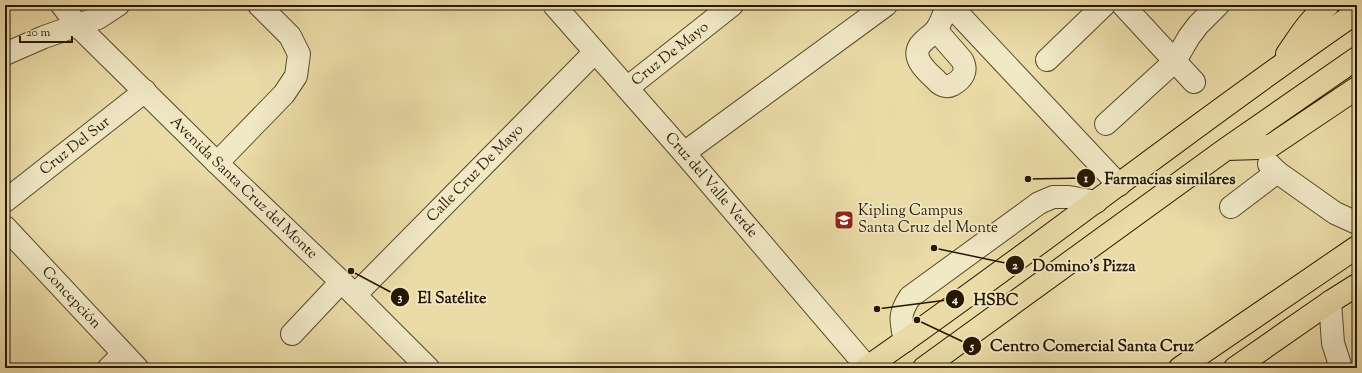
<svg xmlns="http://www.w3.org/2000/svg" width="1362" height="373" viewBox="0 0 1362 373" font-family="'Sorts Mill Goudy',serif">
<style>
.lines{fill:none;stroke-linecap:round;stroke-linejoin:round}
.minor-casing{stroke:#58492a;stroke-width:24}
.major-casing{stroke:#281801;stroke-width:24}
.minor{stroke:#f1e8c6;stroke-width:22}
.major{stroke:#eadba7;stroke-width:22}
.labels{text-anchor:middle;dominant-baseline:central;stroke-width:3.5;stroke-linejoin:round;paint-order:stroke}
.street-label{font-size:15px;fill:#281801;stroke:#f1e8c6}
.poi-label{font-size:15px;fill:#281801;stroke:#f1e8c6;text-anchor:start}
.leader{fill:none;stroke:#281801;stroke-width:1.5}
.callout-dot{fill:#281801;stroke:#f1e8c6;stroke-width:1.5}
.mark-label{font-size:12px;text-anchor:middle;font-weight:bold;fill:#fff}
.callout-label{font-size:16px;text-anchor:middle;font-weight:bold;fill:#281801;stroke:#f1e8c6;stroke-width:3.5;stroke-linejoin:round;paint-order:stroke}
</style>
<rect width="100%" height="100%" fill="#eadba7"/>
<filter id="stains"><feTurbulence type="fractalNoise" baseFrequency=".005" numOctaves="4"/><feColorMatrix values="0 0 0 0 .2 0 0 0 0 .09 0 0 0 0 .02 0 0 0 .5 -.17"/></filter>
<radialGradient id="worn" r=".72"><stop offset=".6" stop-color="#630" stop-opacity="0"/><stop offset="1" stop-color="#630" stop-opacity=".3"/></radialGradient>
<g class="lines">
<!-- minor casing -->
<g class="minor-casing">
<g id="minor">
<path id="s1" d="M62 5 77 25 217 163 355 295 428 368"/>
<path id="s2" d="M554 5 684 153 867 367"/>
<path d="M950 5 1119 185"/>
<path d="M1123 5 1194 82"/>
<path d="M936 30 962 60C968 71 963 79 952 85 946 88 940 85 936 80 926 71 909 56 922 43 926 38 932 35 936 30 941 24 944 13 947 5"/>
<path d="M5 54 44 37 98 18 118 5"/>
<path d="M1047 60 1104 5"/>
<path id="s3" d="M627 88 732 5"/>
<path d="M1106 124 1175 61 1189 37 1198 25 1218 5"/>
<path d="M684 153 886 5"/>
<path d="M217 163 284 94 296 76 299 54 290 36 259 5"/>
<path d="M1269 164 1277 172 1335 213 1357 223"/>
<path id="s4" d="M5 201 145 91"/>
<path d="M1231 207 1277 172"/>
<path id="s5" d="M5 227 137 368"/>
<path id="s6" d="M355 295 595 52"/>
<path d="M1330 302 1333 343 1341 368"/>
<path d="M292 334 341 282"/>
<path d="M905 341C901 321 898 315 910 297L1039 203 1053 197H1069L1096 202"/>
<path d="M109 368 123 354"/>
</g>
</g>
<!-- major casing -->
<g class="major-casing">
<path id="major" d="M1287 54C1299 37 1310 18 1328 5
M1226 149 1260 148 1272 145 1357 88
M866 368C1032 253 1190 127 1357 12
M924 368 1226 149 1357 58
M1180 368 1357 247
M1235 368 1330 302 1357 285"/>
</g>
<!-- minor -->
<use href="#minor" class="minor"/>
<!-- major -->
<use href="#major" class="major"/>
</g>
<!-- icons -->
<defs>
<g id="school-square" transform="scale(1)"><rect x="-9" y="-9" width="18" height="18" rx="4" fill="#8f2418" stroke="#f1e8c6"/><path d="M0-5L7-2L0 1L-7-2ZM-4 1L0 2.5L4 1V4Q0 6-4 4Z" fill="#fff"/></g>
</defs>
<g fill-rule="evenodd">
<use href="#school-square" x="844" y="220"/>
</g>
<g class="labels">
<!-- street labels -->
<g class="street-label">
<text stroke="none"><textPath href="#s3" startOffset="55">Cruz De Mayo</textPath></text>
<text stroke="none"><textPath href="#s4" startOffset="89">Cruz Del Sur</textPath></text>
<text stroke="none"><textPath href="#s6" startOffset="171">Calle Cruz De Mayo</textPath></text>
<text stroke="none"><textPath href="#s2" startOffset="239">Cruz del Valle Verde</textPath></text>
<text stroke="none"><textPath href="#s1" startOffset="258">Avenida Santa Cruz del Monte</textPath></text>
<text stroke="none"><textPath href="#s5" startOffset="97">Concepción</textPath></text>
</g>
<!-- poi labels -->
<g class="poi-label">
<text x="858" y="211">Kipling Campus<tspan x="858" dy="17">Santa Cruz del Monte</tspan></text>
</g>
</g>
<!-- callouts -->
<path class="leader" d="M1028 179L1086 178M934 248L1015 265M351 271L400 297M877 309L955 299M917 320L972 346"/>
<g class="callout-dot">
<circle cx="1028" cy="179" r="4"/>
<circle cx="934" cy="248" r="4"/>
<circle cx="351" cy="271" r="4"/>
<circle cx="877" cy="309" r="4"/>
<circle cx="917" cy="320" r="4"/>
<circle cx="1086" cy="178" r="10"/>
<circle cx="1015" cy="265" r="10"/>
<circle cx="400" cy="297" r="10"/>
<circle cx="955" cy="299" r="10"/>
<circle cx="972" cy="346" r="10"/>
</g>
<g class="mark-label">
<text x="1086" y="182">1</text>
<text x="1015" y="269">2</text>
<text x="400" y="301">3</text>
<text x="955" y="303">4</text>
<text x="972" y="350">5</text>
</g>
<g class="callout-label">
<text x="1170" y="184">Farmacias similares</text>
<text x="1084" y="271">Domino's Pizza</text>
<text x="452" y="303">El Satélite</text>
<text x="996" y="305">HSBC</text>
<text x="1092" y="351">Centro Comercial Santa Cruz</text>
</g>
<!-- margin -->
<rect width="1362" height="373" fill="none" stroke="#eadba7" stroke-width="20"/>
<rect x="6" y="6" width="1350" height="361" fill="none" stroke="#281801" stroke-width="2"/>
<rect x="10" y="10" width="1342" height="353" fill="none" stroke="#281801"/>
<!-- scale -->
<path d="M20 36v6h52v-6" fill="none" stroke="#281801" stroke-width="2"/>
<text x="26" y="36" font-size="12" fill="#281801" stroke="#f1e8c6" stroke-width="3" paint-order="stroke">20 m</text>
<rect width="100%" height="100%" filter="url(#stains)"/>
<rect width="100%" height="100%" fill="url(#worn)"/>
</svg>
